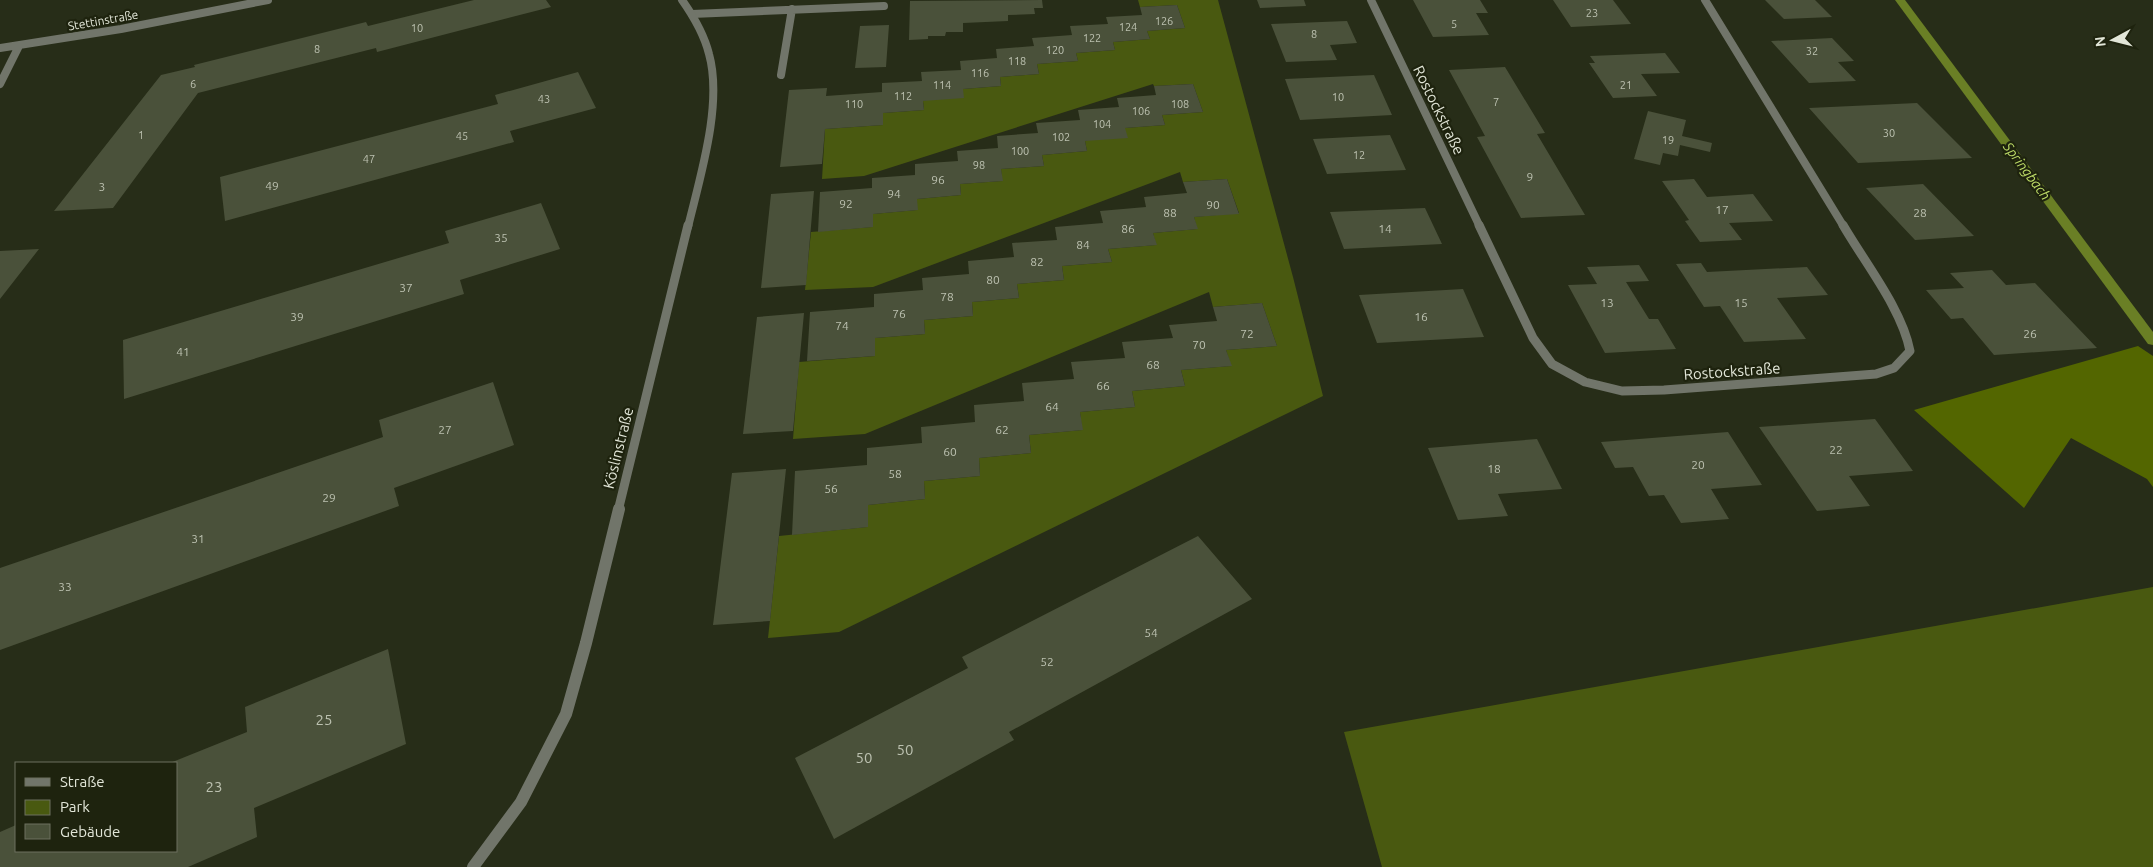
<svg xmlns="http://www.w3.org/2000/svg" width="2153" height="867" viewBox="0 0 2153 867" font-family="Ubuntu,sans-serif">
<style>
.green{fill:#495910}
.forest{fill:#536600}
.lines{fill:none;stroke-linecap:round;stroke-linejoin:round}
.stream{fill:#6a7f25;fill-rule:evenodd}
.building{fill:#4a513a}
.lane{stroke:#71756a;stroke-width:8}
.street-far2{stroke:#71756a;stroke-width:8}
.street-far1{stroke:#71756a;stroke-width:9}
.street{stroke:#71756a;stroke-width:12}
.labels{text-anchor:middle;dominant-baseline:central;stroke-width:4.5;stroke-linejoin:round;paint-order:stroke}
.far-number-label{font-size:11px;fill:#bcc1b0}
.far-street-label{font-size:12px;fill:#e2e6d8;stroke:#1e230e}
.number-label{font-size:12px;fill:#bcc1b0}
.far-water-label{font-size:14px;font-style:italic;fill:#bedc68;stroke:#1e230e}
.street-label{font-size:15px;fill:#e2e6d8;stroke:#1e230e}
.near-number-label{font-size:15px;fill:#bcc1b0}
</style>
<rect width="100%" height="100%" fill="#272d18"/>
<!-- green -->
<path class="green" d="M1138 0H1218L1293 277 1323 396 839 632 768 638 779 536 867 527 868 505 925 499 924 481 980 476 979 458 1031 453 1029 435 1082 430 1080 412 1135 407 1132 391 1185 386 1181 370 1231 366 1226 350 1277 346 1262 303 1213 307 1209 292 865 434 793 439 799 362 875 356V338L925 334 924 320 973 316 972 302 1019 298 1017 284 1064 280 1062 266 1112 262 1108 249 1156 245 1153 233 1197 229 1194 217 1239 213 1227 179 1183 182 1180 172 873 287 805 290 811 232 872 227 873 214 917 210V199L961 195 960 184 1002 181 1001 169 1044 166 1042 155 1087 151 1085 141 1125 128 1165 125 1162 115 1203 112 1193 84 1154 86 1153 84 864 176 822 179 825 129 883 125V113L924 110 923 101 963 89 1001 86 1000 77 1039 74 1037 64 1078 61 1076 53 1115 50 1113 42 1150 39 1147 31 1185 28 1177 5 1140 7Z
M2153 587V867H1382L1344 732Z"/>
<!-- forest -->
<path class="forest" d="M2138 346 2153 356V487L2147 479 2071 438 2024 508 1914 410Z"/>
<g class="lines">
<!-- stream -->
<path class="stream" d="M1895 0H1905L2153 332V345L2148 344Z"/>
</g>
<!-- building -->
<path class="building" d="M474 0H546L551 7 377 52 376 48 198 93 113 208 54 211 161 75 195 67 194 65 366 22 368 26Z
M1042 0 1043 8H1034L1035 14 1008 15V21L963 23V32H946L945 36H928V39L909 40 910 1Z
M1257 0H1304L1306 6 1260 8Z
M1413 0H1480L1488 13H1476L1489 35 1433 37Z
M1553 0H1613L1631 24 1571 27Z
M1765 0H1815L1832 17 1784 19Z
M1177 5 1185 28 1147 31 1150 39 1113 42 1115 50 1076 53 1078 61 1037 64 1039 74 1000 77 1001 86 963 89 964 98 923 101 924 110 883 113V125L825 129 822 164 780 167 789 90 827 88 826 96 882 92V83L922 81 921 72 961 70 960 61 997 58 996 49 1034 46 1032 38 1072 35 1070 26 1108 24 1106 17 1142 15 1140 7Z
M1347 21 1357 43 1330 45 1337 60 1286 62 1271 24Z
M889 25 886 67 855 68 860 26Z
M1832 38 1854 61 1838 62 1856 81 1809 83 1771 41Z
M1665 53 1680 73 1641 74 1657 96 1613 98 1589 63H1595L1590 56Z
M1505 67 1545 133 1537 134 1585 215 1521 218 1477 137 1485 136 1449 70Z
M578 72 596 108 510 131 514 142 225 221 220 177 498 104 495 95Z
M1374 75 1392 115 1300 120 1285 79Z
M1193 84 1203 112 1162 115 1165 125 1125 128 1128 138 1085 141 1087 151 1042 155 1044 166 1001 169 1003 181 960 184 961 195 917 199 918 210 873 214V227L818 232 820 192 872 188V178L915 175V164L958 161 957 151 998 148 997 136 1038 133 1036 123 1080 120 1078 110 1119 107 1117 98 1156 95 1154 86Z
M1917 103 1972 158 1858 163 1809 108Z
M1648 111 1686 120 1682 136 1712 143 1710 152 1680 145 1678 156 1663 153 1660 165 1634 159Z
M1390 135 1406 170 1327 174 1313 139Z
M1227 179 1239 214 1194 217 1198 229 1153 233 1157 245 1108 249 1112 262 1062 266 1064 280 1017 284 1019 298 972 302 973 316 924 320 925 334 875 338V356L807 361 810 312 874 307V294L923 290 922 278 969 274 968 261 1014 257 1012 243 1057 240 1055 227 1103 223 1100 211 1146 207 1144 197 1187 193 1183 182Z
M1694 179 1707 197 1753 194 1773 221 1729 223 1742 240 1700 242 1685 221 1689 220 1662 181Z
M1923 184 1974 236 1915 240 1866 188Z
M814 191 806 285 761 288 771 194Z
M541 203 560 249 460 280 464 294 124 399 123 340 449 243 445 231Z
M1425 208 1442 244 1344 249 1330 212Z
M39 249 0 299V251Z
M1701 263 1707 272 1807 267 1828 295 1777 298 1806 339 1744 342 1720 306 1704 307 1676 264Z
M1639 265 1649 281 1626 282 1649 319H1658L1676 349 1605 353 1568 285 1597 284 1587 267Z
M1992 270 2006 285 2035 283 2097 348 1994 355 1963 318 1951 319 1926 290 1964 288 1950 273Z
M1463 289 1484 337 1377 343 1359 295Z
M1262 303 1277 346 1226 350 1232 366 1181 370 1185 386 1132 391 1135 407 1080 412 1083 430 1029 435 1031 453 979 458 980 476 924 481 925 499 868 505V527L792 535 795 471 867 465V448L922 443 921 427 975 422 974 405 1024 401 1022 383 1074 379 1071 362 1125 358 1122 342 1173 338 1169 325 1217 321 1213 307Z
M804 313 793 431 743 434 757 317Z
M493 382 514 445 394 488 399 506 0 650V568L383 437 379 420Z
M1875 419 1913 471 1849 476 1870 506 1817 511 1759 427Z
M1728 432 1762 485 1711 489 1729 519 1681 523 1664 495 1649 496 1633 467 1615 468 1601 442Z
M1537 439 1562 489 1498 494 1508 516 1458 520 1428 448Z
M786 469 770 621 713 625 732 473Z
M1198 536 1252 599 1009 732 1014 740 834 839 795 758 968 668 962 657Z
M388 649 406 744 254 808 257 837 188 867H0V832L16 825V851H176V763H170L247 732 245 707Z"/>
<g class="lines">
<!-- lane -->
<path class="lane" d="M692 14 884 6
M781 75 792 9"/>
<!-- street-far2 -->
<path class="street-far2" d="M682 0C694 17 704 34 709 54 723 104 700 177 688 227
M1371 0 1480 227
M1705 0 1844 227
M0 48 121 29 268 0
M0 84 19 46"/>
<!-- street-far1 -->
<path class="street-far1" d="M1479 225 1533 338 1552 364 1585 382 1622 391 1664 390 1876 374 1894 368 1910 351C1902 309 1865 263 1843 225
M618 511 688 225"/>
<!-- street -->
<path class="street" d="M473 867 521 802 566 714 586 643 619 509"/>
</g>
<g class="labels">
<!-- far-number labels -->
<g class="far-number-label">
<text x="1592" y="13">23</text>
<text x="1164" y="21">126</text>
<text x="1454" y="24">5</text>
<text x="1128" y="27">124</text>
<text x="417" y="28">10</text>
<text x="1314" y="34">8</text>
<text x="1092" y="38">122</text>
<text x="317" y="49">8</text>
<text x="1055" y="50">120</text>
<text x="1812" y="51">32</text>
<text x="1017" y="61">118</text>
<text x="980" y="73">116</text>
<text x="193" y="84">6</text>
<text x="942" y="85">114</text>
<text x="1626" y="85">21</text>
<text x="903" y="96">112</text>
<text x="1338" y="97">10</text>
<text x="544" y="99">43</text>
<text x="1496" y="102">7</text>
<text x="854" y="104">110</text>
<text x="1180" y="104">108</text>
<text x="1141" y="111">106</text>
<text x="1102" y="124">104</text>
<text x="1889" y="133">30</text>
<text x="141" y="135">1</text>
<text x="462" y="136">45</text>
<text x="1061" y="137">102</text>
<text x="1668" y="140">19</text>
<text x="1020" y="151">100</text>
<text x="1359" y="155">12</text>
<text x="369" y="159">47</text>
<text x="979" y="165">98</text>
</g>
<!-- far-street labels -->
<g class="far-street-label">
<text transform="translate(103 20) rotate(-10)">Stettinstraße</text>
</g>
<!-- number labels -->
<g class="number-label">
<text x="1530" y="176">9</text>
<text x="938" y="179">96</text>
<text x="272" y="185">49</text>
<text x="102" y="186">3</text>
<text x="894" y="193">94</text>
<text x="846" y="203">92</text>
<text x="1213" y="204">90</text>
<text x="1722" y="209">17</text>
<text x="1170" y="212">88</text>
<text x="1920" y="212">28</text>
<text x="1128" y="228">86</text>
<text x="1385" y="228">14</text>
<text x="501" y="237">35</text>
<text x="1083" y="244">84</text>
<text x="1037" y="261">82</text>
<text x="993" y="279">80</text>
<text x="406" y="287">37</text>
<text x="947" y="296">78</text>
<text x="1607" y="302">13</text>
<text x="1741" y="302">15</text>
<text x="899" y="313">76</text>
<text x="297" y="316">39</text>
<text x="1421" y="316">16</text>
<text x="842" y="325">74</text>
<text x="1247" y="333">72</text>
<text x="2030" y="333">26</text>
<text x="1199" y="344">70</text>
<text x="183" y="351">41</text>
<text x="1153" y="364">68</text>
<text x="1103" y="385">66</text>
<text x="1052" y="406">64</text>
<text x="445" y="429">27</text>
<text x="1002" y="429">62</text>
<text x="1836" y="449">22</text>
<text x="950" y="451">60</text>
<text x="1698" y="464">20</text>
<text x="1494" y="468">18</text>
<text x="895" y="473">58</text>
<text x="831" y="488">56</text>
<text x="329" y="497">29</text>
<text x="198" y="538">31</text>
<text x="65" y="586">33</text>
<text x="1151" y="632">54</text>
<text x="1047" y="661">52</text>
</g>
<!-- far-water labels -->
<g class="far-water-label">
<text transform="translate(2027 171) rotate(53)">Springbach</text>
</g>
<!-- street labels -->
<g class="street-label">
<text transform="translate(1439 110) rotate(64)">Rostockstraße</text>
<text transform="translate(1732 371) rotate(-4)">Rostockstraße</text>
<text transform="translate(618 448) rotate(-76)">Köslinstraße</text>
</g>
<!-- near-number labels -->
<g class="near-number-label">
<text x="324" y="719">25</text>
<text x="905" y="749">50</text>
<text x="864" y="757">50</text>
<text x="214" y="786">23</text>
</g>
</g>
<!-- legend -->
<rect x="15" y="762" width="162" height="90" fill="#1e230e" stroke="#6c715f"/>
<rect x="25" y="778" width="25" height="8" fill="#71756a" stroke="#6c715f"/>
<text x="60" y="787" font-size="15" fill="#e2e6d8">Straße</text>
<rect x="25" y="800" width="25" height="15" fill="#495910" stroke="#6c715f"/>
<text x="60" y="812" font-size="15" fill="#e2e6d8">Park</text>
<rect x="25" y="824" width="25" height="15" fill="#4a513a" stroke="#6c715f"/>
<text x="60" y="837" font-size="15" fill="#e2e6d8">Gebäude</text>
<!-- north arrow -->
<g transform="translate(2113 40) rotate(263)" stroke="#1e230e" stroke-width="4" paint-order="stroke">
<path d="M0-4L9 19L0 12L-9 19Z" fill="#e2e6d8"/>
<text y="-8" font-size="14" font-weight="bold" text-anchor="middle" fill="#e2e6d8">N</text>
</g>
</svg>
